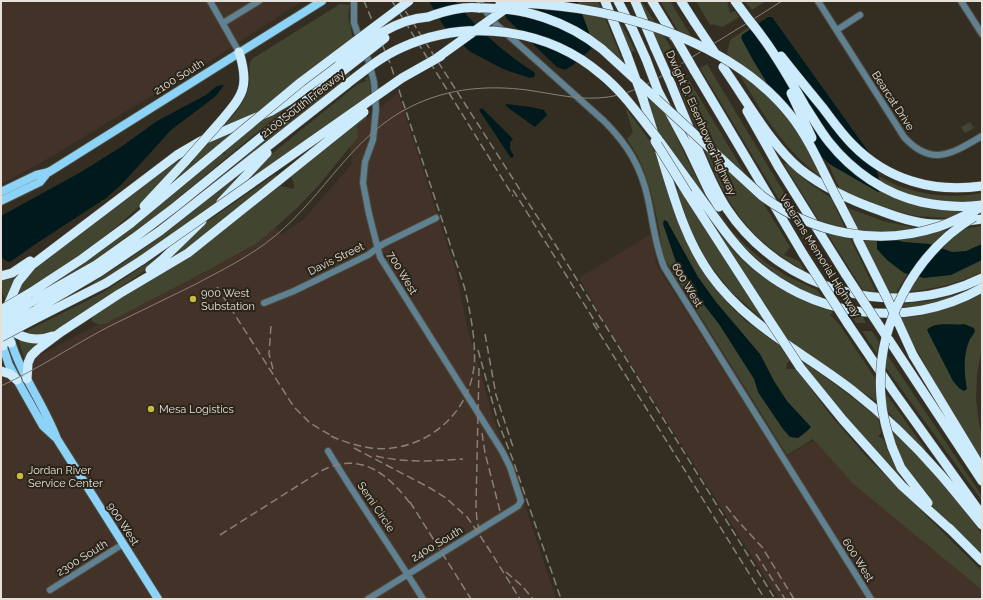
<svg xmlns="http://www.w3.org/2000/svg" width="983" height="600" viewBox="0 0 983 600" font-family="Raleway,sans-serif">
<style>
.industrial{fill:#433228}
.green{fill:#424630}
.water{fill:#00191d}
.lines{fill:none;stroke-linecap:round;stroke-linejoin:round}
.minor-casing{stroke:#504b3f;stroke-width:8}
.major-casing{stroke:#504b3f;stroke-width:10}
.highway-casing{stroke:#504b3f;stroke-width:10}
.minor{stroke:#5f8192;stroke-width:6}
.major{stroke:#8cd3f7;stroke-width:8}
.highway{stroke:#ccecfd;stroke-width:9}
.tram{stroke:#868177;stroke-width:1}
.rail{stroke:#868177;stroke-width:1.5;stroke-dasharray:8 4;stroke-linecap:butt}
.highway-bridge-casing{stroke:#504b3f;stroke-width:10;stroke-linecap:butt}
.highway-bridge{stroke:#ccecfd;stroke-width:9}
.poi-dot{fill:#c6bb3c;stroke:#2a2419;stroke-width:1.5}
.labels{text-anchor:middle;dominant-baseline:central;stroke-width:4;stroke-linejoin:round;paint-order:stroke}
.street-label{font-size:11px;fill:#e5e1da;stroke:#2a2419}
.poi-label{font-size:11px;fill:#e5e1da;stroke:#2a2419;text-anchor:start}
</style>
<rect width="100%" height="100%" fill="#342e22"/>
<!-- industrial -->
<path class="industrial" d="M1 1H302L218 56 37 165 1 184Z
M398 93 456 272 467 326 493 417 526 509 556 599H7L1 597V374L44 353 207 267 276 227 281 235 304 219 352 164 349 133Z
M651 234 657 266 780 460 821 436 982 580V599H779L611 333 579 278Z"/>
<!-- green -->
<path class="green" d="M577 1H598L601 9 579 5Z
M640 1H641L657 25 649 22Z
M660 1H670L691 36 689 37 680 34Z
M696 1H727L730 13 735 11 739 17 723 27 712 24 710 25Z
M748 1H763L764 2 752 10 746 3Z
M340 4 350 5 348 16 353 39 259 114 220 130C232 116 245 104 249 86 251 77 247 66 252 59Z
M581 11 604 16 623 62 603 44 589 34Z
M618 19 629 38 636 53 633 51 630 52Z
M748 28 749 30 742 35 753 60 770 88 730 59 727 53 730 40Z
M652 30 662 33 671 48 664 54Z
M707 64 795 211 781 203 700 68Z
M350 72V75L192 201 197 195Z
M738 72C765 90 791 116 807 145 813 156 817 168 823 179 782 148 763 114 738 72Z
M368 77 370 84V98L231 195 269 156 358 84 367 81 365 79Z
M687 77 746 175 696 128 677 84Z
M650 99 664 112 700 185 731 230 744 244 766 263 787 276 817 290 824 300 811 295 780 278 745 249 693 180 692 175H689L657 130 647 100Z
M288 104 289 106 162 211 100 256 56 284 55 282 86 262 220 154H226L225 150 264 118Z
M625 107 652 144 680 228 699 265 716 289 730 306 747 322 780 346 790 361 787 363 786 369H796L832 417 865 455 982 571V590L850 481V480L813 439 787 455 666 261C661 250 661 239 659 228 652 194 647 168 627 139L633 132Z
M367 116 366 119 357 126 358 137 318 186 295 210 257 243 206 271 105 324H98L91 321 94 315 124 295 192 255 280 186 294 189V183L291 177Z
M970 122 974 128 965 133 961 127Z
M244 126 222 145 218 142V148L174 184 172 182 189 163H193V159L211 140Z
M704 148 761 200 790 247 784 255 799 261 805 271C749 239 727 207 704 148Z
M189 151C170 173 153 195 131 214 96 246 57 270 17 295L24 280 34 268Z
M786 163 809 183 831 198 845 228 819 221 784 164Z
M828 163 881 191 966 210 950 218 917 216 877 207 840 190Z
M276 174V181L204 238 167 261 202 225Z
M878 176C910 194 945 200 982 193V201L967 204 918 198 881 183Z
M233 180 235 181 207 211 170 237 167 236V239L130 265 66 300 122 264 160 237Z
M676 189H681L763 318 762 319 735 295H734L707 261 684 215 685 213Z
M848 208 883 221 916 228 884 232 857 230Z
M707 216C716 227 724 239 733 250 760 280 793 299 831 311L833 314H829L839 324 875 378 876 401 782 336 774 323 777 321 768 314Z
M790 218 804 225 833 271 826 275Z
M982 226V272C958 284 933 289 906 292L934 254 963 229Z
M945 229 946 231C926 249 909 269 896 293L886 292 862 240C890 241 918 238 945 229Z
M827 233 850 238 876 292 863 290Z
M175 245 144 271 53 333 39 336 23 333 104 292Z
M20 273 6 302 1 289V279Z
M962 293 941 302 900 310V304L930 301Z
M982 294V348L977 373 976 399 979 423 982 436V460L934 381 899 318C928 316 956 308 982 294Z
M852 316 863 317 866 323H856Z
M862 331H872L879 342 877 354Z
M18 339 31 343 40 344 25 360Z
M886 353 982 496V501L884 365Z
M803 361 844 391 878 418 881 433 878 436 883 439 887 449 902 481 802 366Z
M884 391 926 450 924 451 886 410Z
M890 429 928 466 966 513 982 534V556L931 505 906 471Z"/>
<!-- water -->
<path class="water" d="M429 1H455C477 29 504 53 534 72L535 74 534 77 530 78 503 69 469 51 443 25Z
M498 1H577L589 32 591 49 573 65 565 70 557 67 507 19Z
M768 17H772L873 158 880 182 881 191 878 192 831 165 801 139 753 60 741 38 742 35Z
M224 85 216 96 171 130 122 184 106 198 31 247 13 260 9 262 3 259 1 254V216L81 172 121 147 157 121 206 95 217 86Z
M505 104 531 107 544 110 547 115 535 127 507 107Z
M482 108 513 139 510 142V149L514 156 511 158 479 110Z
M664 220 667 221 698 277 716 302 760 354 774 381 787 401 811 427 806 432 798 438 790 437 783 429 758 392 754 379 719 324 701 301 676 262 663 224Z
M889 238 904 242 930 244 952 252 966 251 982 244V260L951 275 924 278 904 273 887 260 877 249V241Z
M964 324 974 328 975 331C974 334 972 336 970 339 963 354 964 373 967 389L964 391 959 388 953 381 927 330C934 321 953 326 964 324Z"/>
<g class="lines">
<!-- minor casing -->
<g class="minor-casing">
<path id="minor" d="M210 1 239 52
M354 1V23L360 40
M479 1 492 20 499 27 604 121C627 144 641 166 648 199 653 222 655 245 664 267L871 599
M818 1 904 137C932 168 953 153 982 136
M961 1 982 34
M223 23 259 1
M837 30 860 15
M365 51 368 59 374 82 376 109 373 140 365 162 363 183 369 214 380 257 502 451 510 467 521 501 518 506 368 599
M264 303 294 291 368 255 383 244 436 218
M328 451C358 501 392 549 423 599
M50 590 123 544"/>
</g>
<!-- major casing -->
<g class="major-casing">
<path id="major" d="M1 192 36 175 49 172 322 1
M1 201 40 182 48 172
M10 338C20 374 44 404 57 439L158 599
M1 341 9 365 17 380 43 426 55 437"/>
</g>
<!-- highway casing -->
<g class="highway-casing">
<path id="highway" d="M605 1 627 55
M618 1 633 30 646 59
M635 1 655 48
M652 1 674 37
M681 1 695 23
M735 1 749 20
M428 17C445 11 462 6 480 8
M723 67C745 98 771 145 800 169 824 188 852 201 881 211 899 218 926 226 946 224
M694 70 803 254
M671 84C680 107 690 129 699 152 707 171 715 191 727 209 782 291 893 322 982 278
M658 91 689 149 710 193 719 207
M643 99 654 134
M747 111 778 166 846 275
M221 121C243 95 250 87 239 52
M660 142C676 164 692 186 708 208 720 225 732 242 746 256 808 317 906 332 982 288
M660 152C673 194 684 237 710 274 747 326 803 352 852 390 884 415 913 443 940 474 954 490 968 508 982 525
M688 194 766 315
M221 202 267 153
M839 202 858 239
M967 221 982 219
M150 270 162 260 202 221
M1 276 12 273 30 261
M30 293 82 259 131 223
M31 302 96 265 134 238 175 207 344 70
M6 310 18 282 32 265 177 155 201 141 271 111 288 101 340 63
M32 312 98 273 160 231 347 84
M33 320 106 283 142 260
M848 324 894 392 982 515
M8 326C19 339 37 342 53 336
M1 331 11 343
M889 340 982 481
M3 346 2 337 4 329
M913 355 982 469
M800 367 843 420 902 486 953 532
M1 371 10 374 17 380
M27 379 28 363 31 356 37 350 61 332 119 294 188 253 278 181
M892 447 901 468 928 503
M949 528 982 561"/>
</g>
<!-- minor -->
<use href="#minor" class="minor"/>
<!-- major -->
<use href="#major" class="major"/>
<!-- highway -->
<use href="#highway" class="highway"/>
<!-- tram -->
<path class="tram" d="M1 386C38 369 72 346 108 327 137 313 165 299 194 285 222 270 251 256 275 236 325 195 352 135 412 106 449 88 488 85 527 90 555 94 581 101 608 97 642 92 669 71 697 54 726 36 754 19 782 1"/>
<!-- rail -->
<path class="rail" d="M392 1 513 196
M399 1 558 249 775 599
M513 190 599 328
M217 287 294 407 310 423 335 438
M593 323 765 599
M271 326 269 354 273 369
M485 334 496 395 513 447
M478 350 498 422 513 460 561 599
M479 368 476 506 477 521 480 532
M482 433 485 453 500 511
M331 436C344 442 357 446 371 448 418 454 465 420 473 373 478 350 470 309 464 286L390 63 364 1
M354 448 430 488 446 498 467 517 477 531 490 551
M376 456C405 463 434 461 463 459
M410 502 471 599
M726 506 737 520 762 547 794 599
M220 535 321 471C362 450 389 475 413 507
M487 546 520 599
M756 554 785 599
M506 572 522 586 533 599"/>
<!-- highway-bridge casing -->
<g class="highway-bridge-casing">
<path id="highway-bridge" d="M500 3C599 1 729 36 792 117 812 143 823 173 839 202
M480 8C524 7 567 21 602 49L762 196C812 233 877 247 938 227 953 222 967 214 982 207
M749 20C771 46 788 76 805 106 813 118 820 131 829 142 852 171 885 194 921 202 941 206 962 208 982 205
M695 23 715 53
M675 37 694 70
M655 48 671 84
M627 55 643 99
M781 56C795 74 809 91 823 108 832 120 841 133 852 144 887 180 933 193 982 186
M437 58 508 7
M646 59 658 91
M340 63C365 43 394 19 428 17
M344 70 385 38
M347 84C365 70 382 56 403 47 468 18 548 28 602 75 624 93 640 117 658 139
M791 93 812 138
M655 141 688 194
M278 181 364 112
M144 206 184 163 221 121
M131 223 301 82 409 1
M858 240 887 298 913 355
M803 254 848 324
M142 260 402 78 441 56
M846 275 888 339
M1 310 30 293
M766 315 800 367
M1 319 31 302
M1 328 32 312
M1 337 33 320
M892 447C887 431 882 415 881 397 875 327 914 253 974 217"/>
</g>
<!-- highway-bridge -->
<use href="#highway-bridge" class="highway-bridge"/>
</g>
<!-- markers -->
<g class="poi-dot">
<circle cx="193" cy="299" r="4"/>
<circle cx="151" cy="409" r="4"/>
<circle cx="20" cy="476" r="4"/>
</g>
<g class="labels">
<!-- street labels -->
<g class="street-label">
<text transform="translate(179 77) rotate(-32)">2100 South</text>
<text transform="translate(893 101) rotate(57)">Bearcat Drive</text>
<text transform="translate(303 104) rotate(-38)">2100 South Freeway</text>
<text transform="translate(701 123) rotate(66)">Dwight D. Eisenhower Highway</text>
<text transform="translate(820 256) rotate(58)">Veterans Memorial Highway</text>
<text transform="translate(336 259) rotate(-26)">Davis Street</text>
<text transform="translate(402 273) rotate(59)">700 West</text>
<text transform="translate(687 285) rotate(59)">600 West</text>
<text transform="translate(376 507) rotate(56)">Semi Circle</text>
<text transform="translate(123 524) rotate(57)">900 West</text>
<text transform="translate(437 544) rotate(-31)">2400 South</text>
<text transform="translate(82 558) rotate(-32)">2300 South</text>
<text transform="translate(858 560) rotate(58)">600 West</text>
</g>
<!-- poi labels -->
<g class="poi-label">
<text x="201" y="293">900 West<tspan x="201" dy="13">Substation</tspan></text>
<text x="159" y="409">Mesa Logistics</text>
<text x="28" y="470">Jordan River<tspan x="28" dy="13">Service Center</tspan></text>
</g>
</g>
<!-- border -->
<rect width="983" height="600" fill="none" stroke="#e5e1da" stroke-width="4"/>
</svg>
